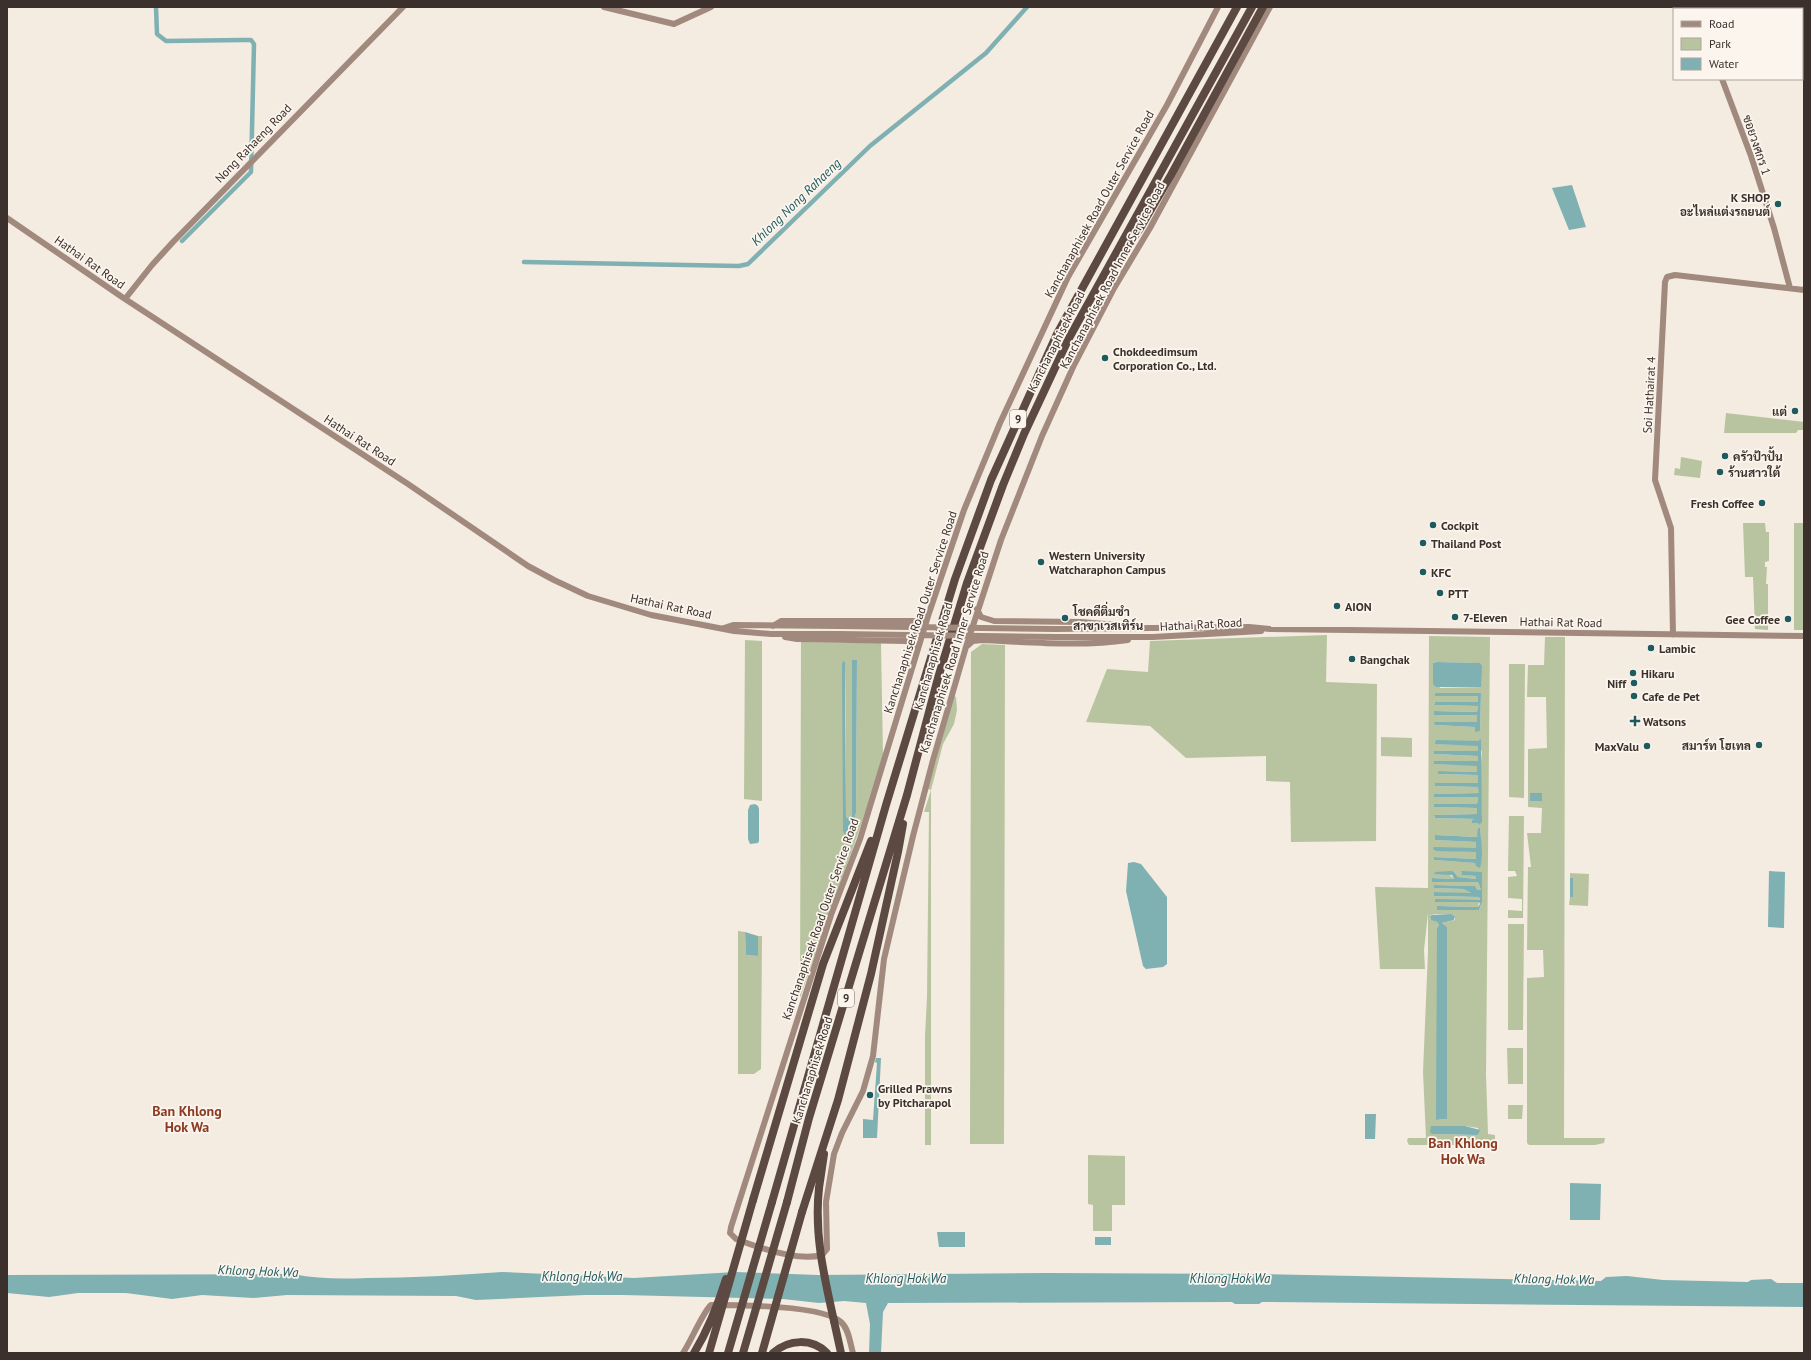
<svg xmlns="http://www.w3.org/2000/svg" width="1811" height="1360" viewBox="0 0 1811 1360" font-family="'PT Sans',Sarabun,sans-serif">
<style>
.green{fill:#b8c4a0;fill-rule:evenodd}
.water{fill:#7fb0b2}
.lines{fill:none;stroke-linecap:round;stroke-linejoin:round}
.canal{stroke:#7fb0b2;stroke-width:4.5}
.secondary{stroke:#a18a7d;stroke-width:6}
.highway{stroke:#5c4a42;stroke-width:8}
.secondary-bridge{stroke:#a18a7d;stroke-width:6}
.highway-bridge{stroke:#5c4a42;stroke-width:8}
.poi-dot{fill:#1f5a5e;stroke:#fbf5ee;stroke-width:1.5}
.labels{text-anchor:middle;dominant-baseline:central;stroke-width:3.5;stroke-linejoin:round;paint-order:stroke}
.shield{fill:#fbf5ee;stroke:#756b66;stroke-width:1}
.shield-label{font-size:11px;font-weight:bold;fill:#3b302b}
.street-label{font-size:12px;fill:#3b302b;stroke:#fbf5ee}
.poi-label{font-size:12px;font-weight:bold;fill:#3b302b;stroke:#fbf5ee;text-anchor:start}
.water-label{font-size:13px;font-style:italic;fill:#1f5a5e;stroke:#fbf5ee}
.quarter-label{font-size:14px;font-weight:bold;fill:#8c3b22;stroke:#fbf5ee}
</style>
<rect width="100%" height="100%" fill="#f4ebe1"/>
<!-- green -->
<path class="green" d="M1726 413 1804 422V430H1798L1796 433H1724Z
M1681 457 1702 461 1700 478 1674 475 1675 468 1680 469Z
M1743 523H1765L1766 532H1769V561L1765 562V567H1767L1766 584H1768V630L1755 629 1753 577H1745Z
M1794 523H1804V630H1794Z
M1327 635 1326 682 1377 684 1376 841 1291 842 1290 782 1266 781V756L1186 758 1150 726 1086 722 1107 669 1148 672 1150 641Z
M1429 636 1490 637 1486 1075 1488 1134 1495 1135V1141H1490V1145H1409L1407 1141 1408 1138H1426L1423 1072 1428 952V913L1424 950 1425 969H1380L1375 887 1428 888ZM1437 662 1475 663 1481 687 1440 688 1433 663ZM1481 693 1480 731H1475L1476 727 1435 725V722H1477V715L1434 714 1435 711 1477 712 1478 706 1434 705 1435 702H1478V696H1435ZM1478 741 1482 752 1480 774 1482 814 1478 823 1475 821 1477 819 1435 818 1434 815 1477 814V808L1434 807V805L1477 804 1478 797H1434V794L1479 793V787L1435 786V783L1478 784V775L1438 774V771L1477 772 1478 765 1434 764V761H1478V756L1434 754V751H1478V745L1436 744ZM1480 829 1482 858 1480 866 1476 863 1434 860V857L1476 859V852L1436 850 1476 848 1477 842 1435 840V835L1477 837ZM1454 872 1458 877 1476 879V876L1464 875 1461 872H1481L1482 902 1479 910 1437 906 1478 907 1479 902H1435L1480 901 1479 897 1434 896V892L1471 894V893L1463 889 1435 888 1434 885 1475 886 1476 890H1481L1478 882H1433L1432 878 1454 879 1449 874H1435ZM1435 914H1451L1455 916V920L1442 923 1447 927V1119L1437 1120V928L1439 925 1437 922 1430 919V915ZM1465 1126 1478 1128 1479 1133 1478 1135 1433 1134Z
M1545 637H1565L1564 1138H1605L1604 1143 1595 1145H1529L1527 1143V978L1544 977 1543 950H1527L1528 867H1531L1527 833H1541L1542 808 1528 807V749L1547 748 1546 697H1527L1528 665H1544Z
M745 640 762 641V801L744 799Z
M801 642 881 643 883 755 866 811 800 998ZM853 660H857L856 813 849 834 843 831 846 664V818L851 817 852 814Z
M982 644 1005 645 1004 1144H970L971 652Z
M1509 664H1525L1524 798 1509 797Z
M954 696 956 697 957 710 954 724 943 744 931 790V1145H925V1036L927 997 929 812H924L931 790 928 789Z
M1381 737 1412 738V757L1381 756Z
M1509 816H1524L1523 918H1508V910L1522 911V899L1508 898V877L1517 876 1515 871H1508Z
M1570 873 1589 874 1588 906 1569 905 1570 897H1573V878H1570Z
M1508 924H1524L1523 1030H1508Z
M738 931 745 932 746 955 758 956V936H762L761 1069 754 1074H738Z
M1507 1048H1523V1084H1508Z
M1508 1105H1523L1522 1119H1508Z
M1088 1155 1125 1156V1205H1112V1231H1093V1205L1088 1204Z"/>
<!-- water -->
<path class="water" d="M1572 185 1586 227 1569 230 1552 188Z
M852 660H857L856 813 849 834 846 836 843 831 842 665 843 661 845 662 846 818 851 817 852 814Z
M1437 662 1480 663 1482 666 1481 687H1436L1433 684V663Z
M1435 693H1481L1480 731 1475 732V727L1435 725 1434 722H1477V715H1434V711L1477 712 1478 706 1434 705 1435 702H1478V696H1435Z
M1481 739 1482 822 1479 825 1478 823H1472V820L1476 819 1435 818 1434 815 1477 814V808L1434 807V804H1477L1478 797H1434V794L1479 793 1478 787 1435 786V783H1478V775L1438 774V771L1477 772V766L1434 764V761H1478V756L1434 754V751H1478V746L1435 744 1436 740 1478 741Z
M1530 793H1542V801H1530Z
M755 804 758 806 759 809V841L758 843 750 844 748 839V810L750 805Z
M1478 828H1480C1481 841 1484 856 1480 868L1476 866 1475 863 1434 860V857L1476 859V852L1436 851 1433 849 1434 847 1476 848V842L1435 840V835L1477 837Z
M1134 862 1141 864 1167 897V964L1163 967 1146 969 1143 966 1126 891 1128 863Z
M1451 871 1454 872 1458 877 1476 879V876L1462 875 1461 871 1482 872V902L1479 910H1437V906L1478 907 1480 904 1479 902H1435V899L1480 900 1479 897 1434 896V892L1471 893 1463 889 1434 888V885L1475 886 1477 890H1481L1478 882H1432V878L1454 879 1452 875 1434 874 1435 872Z
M1769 871 1785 872 1784 928 1768 927Z
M1570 878H1573V897H1570Z
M1451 914 1455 916 1454 920 1442 923 1447 927V1119L1436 1120 1437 928 1439 925 1437 922 1431 920 1430 917 1431 915Z
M745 932 758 936V956L746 955Z
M876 1058H881L877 1138H863V1119L873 1120 877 1063 875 1062Z
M1365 1114H1376L1375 1139H1365Z
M1431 1126H1465L1480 1130 1478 1135 1432 1134 1430 1132Z
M1570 1183 1601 1184 1600 1220H1570Z
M937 1232H965V1247H939Z
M1095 1237H1111V1245H1095Z
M502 1272 634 1278 735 1272 818 1275 1045 1273 1258 1274 1601 1281 1606 1277 1627 1276 1663 1280 1748 1282 1751 1280 1771 1279 1777 1283H1804V1307L1262 1302 1259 1304H1235L1232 1302 888 1303 883 1312 881 1353H869L870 1324 866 1303 844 1301 819 1303 783 1299 623 1295H585L476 1300 456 1296 287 1295 253 1298 202 1295 172 1299 126 1293H78L49 1297 7 1293V1275L293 1274C317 1279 342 1279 367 1278 412 1278 457 1275 502 1272Z"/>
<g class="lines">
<!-- canal -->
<path class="canal" d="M156 7 157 34 166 41 243 40H251L254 44 251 172 182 241
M524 262 739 266 748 264 870 146 986 53 1027 7"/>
<!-- secondary -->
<path class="secondary" d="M604 7 674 24 711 7
M1218 7 1167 105 1068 277 1000 423 964 510 928 616 860 839 831 915 731 1227 730 1233 736 1239C759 1248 798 1262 822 1255L827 1249 826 1202 834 1154 842 1133 863 1091 873 1056 884 959 913 836 933 760 966 647 1001 540 1042 436 1074 365 1113 290 1150 228 1270 7
M1692 7 1693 9
M1722 79 1751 156 1774 228 1790 288
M7 218 122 297 408 484 528 566 554 580 588 596 651 615 734 631 771 634H839
M125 299 152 265 173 242 403 7
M977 609 981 617 994 621 1081 622 1117 625
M773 626 781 621H918L928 616
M724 628 733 625 839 626
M1055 629 1249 627 1270 629 1804 636
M1673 635 1671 528 1655 480 1665 282 1667 277 1675 275 1804 290
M785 637 797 639 906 641 918 647
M1055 637H1153L1261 631
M966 647 973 641 982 640C1030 642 1080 647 1128 640
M683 1353C690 1343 704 1310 711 1305 736 1305 823 1305 841 1322 849 1329 850 1343 853 1353"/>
<!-- highway -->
<path class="highway" d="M1112 268 1139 230 1171 175 1263 7
M819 1188 824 1154
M753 1200 823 964 871 841
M772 1202 886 805 955 579 991 480 1057 334 1237 7
M787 1202 809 1118 907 795 938 678 967 583 1003 485 1024 434 1068 340 1252 7
M802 1212 838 1100 871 974 898 852 903 824
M834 1321 841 1353
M773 1353C789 1339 812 1338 827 1353"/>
<!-- secondary-bridge -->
<path class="secondary-bridge" d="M839 626 1055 629
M839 634 1055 637"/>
<!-- highway-bridge -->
<path class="highway-bridge" d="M819 1188C814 1234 824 1276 834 1321
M694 1353C708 1330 718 1305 726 1279
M709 1353 753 1200
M728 1353 772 1202
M743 1353 787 1202
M762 1353 802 1212"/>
</g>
<!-- markers -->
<g class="poi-dot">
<circle cx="1778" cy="204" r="4"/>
<circle cx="1105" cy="358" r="4"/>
<circle cx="1795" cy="411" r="4"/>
<circle cx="1725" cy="456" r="4"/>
<circle cx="1720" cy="472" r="4"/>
<circle cx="1762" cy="503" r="4"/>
<circle cx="1433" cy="525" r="4"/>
<circle cx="1423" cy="543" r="4"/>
<circle cx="1041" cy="562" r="4"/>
<circle cx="1423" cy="572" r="4"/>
<circle cx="1440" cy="593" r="4"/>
<circle cx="1337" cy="606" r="4"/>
<circle cx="1455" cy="617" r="4"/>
<circle cx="1065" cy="618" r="4"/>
<circle cx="1788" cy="619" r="4"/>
<circle cx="1651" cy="648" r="4"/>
<circle cx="1352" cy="659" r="4"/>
<circle cx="1633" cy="673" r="4"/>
<circle cx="1634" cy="683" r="4"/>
<circle cx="1634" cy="696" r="4"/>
<path d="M1633 715h4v4h4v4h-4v4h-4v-4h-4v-4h4z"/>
<circle cx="1759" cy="745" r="4"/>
<circle cx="1647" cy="746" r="4"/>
<circle cx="870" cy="1095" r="4"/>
</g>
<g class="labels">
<!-- shield labels -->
<g class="shield">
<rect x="1010" y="410" width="16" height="18" rx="3"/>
<rect x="838" y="989" width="16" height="18" rx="3"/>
</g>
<g class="shield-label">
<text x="1018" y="419">9</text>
<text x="846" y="998">9</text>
</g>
<!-- street labels -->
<g class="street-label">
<text transform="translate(253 143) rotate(-46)">Nong Rahaeng Road</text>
<text transform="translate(1757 145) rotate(71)">ซอยวงศกร 1</text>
<text transform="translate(1099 204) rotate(-61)">Kanchanaphisek Road Outer Service Road</text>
<text transform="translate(90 262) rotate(35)">Hathai Rat Road</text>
<text transform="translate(1112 275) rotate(-62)">Kanchanaphisek Road Inner Service Road</text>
<text transform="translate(1056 341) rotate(-63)">Kanchanaphisek Road</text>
<text transform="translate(1649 395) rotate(-87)">Soi Hathairat 4</text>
<text transform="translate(360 440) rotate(33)">Hathai Rat Road</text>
<text transform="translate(671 606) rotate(12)">Hathai Rat Road</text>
<text transform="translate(920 612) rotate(-72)">Kanchanaphisek Road Outer Service Road</text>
<text transform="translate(1561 622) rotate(1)">Hathai Rat Road</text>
<text transform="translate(1201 624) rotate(-3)">Hathai Rat Road</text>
<text transform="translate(954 652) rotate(-73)">Kanchanaphisek Road Inner Service Road</text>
<text transform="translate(933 656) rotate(-74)">Kanchanaphisek Road</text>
<text transform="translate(820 919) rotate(-71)">Kanchanaphisek Road Outer Service Road</text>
<text transform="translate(812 1070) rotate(-73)">Kanchanaphisek Road</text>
</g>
<!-- poi labels -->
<g class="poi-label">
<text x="1770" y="197" text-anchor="end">K SHOP<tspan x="1770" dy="14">อะไหล่แต่งรถยนต์</tspan></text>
<text x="1113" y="351">Chokdeedimsum<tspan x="1113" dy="14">Corporation Co., Ltd.</tspan></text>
<text x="1787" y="411" text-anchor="end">แต่</text>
<text x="1733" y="456">ครัวป้าปั้น</text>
<text x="1728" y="472">ร้านสาวใต้</text>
<text x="1754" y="503" text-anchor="end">Fresh Coffee</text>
<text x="1441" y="525">Cockpit</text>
<text x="1431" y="543">Thailand Post</text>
<text x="1049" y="555">Western University<tspan x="1049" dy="14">Watcharaphon Campus</tspan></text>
<text x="1431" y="572">KFC</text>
<text x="1448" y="593">PTT</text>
<text x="1345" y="606">AION</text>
<text x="1073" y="611">โชคดีติ่มซำ<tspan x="1073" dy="14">สาขาเวสเทิร์น</tspan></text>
<text x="1463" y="617">7-Eleven</text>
<text x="1780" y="619" text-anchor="end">Gee Coffee</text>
<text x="1659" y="648">Lambic</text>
<text x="1360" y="659">Bangchak</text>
<text x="1641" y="673">Hikaru</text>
<text x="1626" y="683" text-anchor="end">Niff</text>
<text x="1642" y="696">Cafe de Pet</text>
<text x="1643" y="721">Watsons</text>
<text x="1751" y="745" text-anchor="end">สมาร์ท โฮเทล</text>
<text x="1639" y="746" text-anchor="end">MaxValu</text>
<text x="878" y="1088">Grilled Prawns<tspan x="878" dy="14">by Pitcharapol</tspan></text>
</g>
<!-- water labels -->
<g class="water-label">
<text transform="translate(796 202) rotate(-44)">Khlong Nong Rahaeng</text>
<text transform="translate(258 1271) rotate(2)">Khlong Hok Wa</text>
<text x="582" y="1276">Khlong Hok Wa</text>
<text x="906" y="1278">Khlong Hok Wa</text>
<text x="1230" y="1278">Khlong Hok Wa</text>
<text transform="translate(1554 1279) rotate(1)">Khlong Hok Wa</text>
</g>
<!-- quarter labels -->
<g class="quarter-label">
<text x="187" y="1111">Ban Khlong<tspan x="187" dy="16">Hok Wa</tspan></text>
<text x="1463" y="1143">Ban Khlong<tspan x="1463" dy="16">Hok Wa</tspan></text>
</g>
</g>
<!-- border -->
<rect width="1811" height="1360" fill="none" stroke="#3b302b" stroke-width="16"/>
<!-- legend -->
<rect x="1673" y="8" width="130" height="72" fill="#fbf5ee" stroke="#aea6a0"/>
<rect x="1681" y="21" width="20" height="6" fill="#a18a7d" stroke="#aea6a0"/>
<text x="1709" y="28" font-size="12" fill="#3b302b">Road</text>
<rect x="1681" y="38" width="20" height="12" fill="#b8c4a0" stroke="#aea6a0"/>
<text x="1709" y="48" font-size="12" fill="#3b302b">Park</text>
<rect x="1681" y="58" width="20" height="12" fill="#7fb0b2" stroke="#aea6a0"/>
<text x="1709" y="68" font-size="12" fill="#3b302b">Water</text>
</svg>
